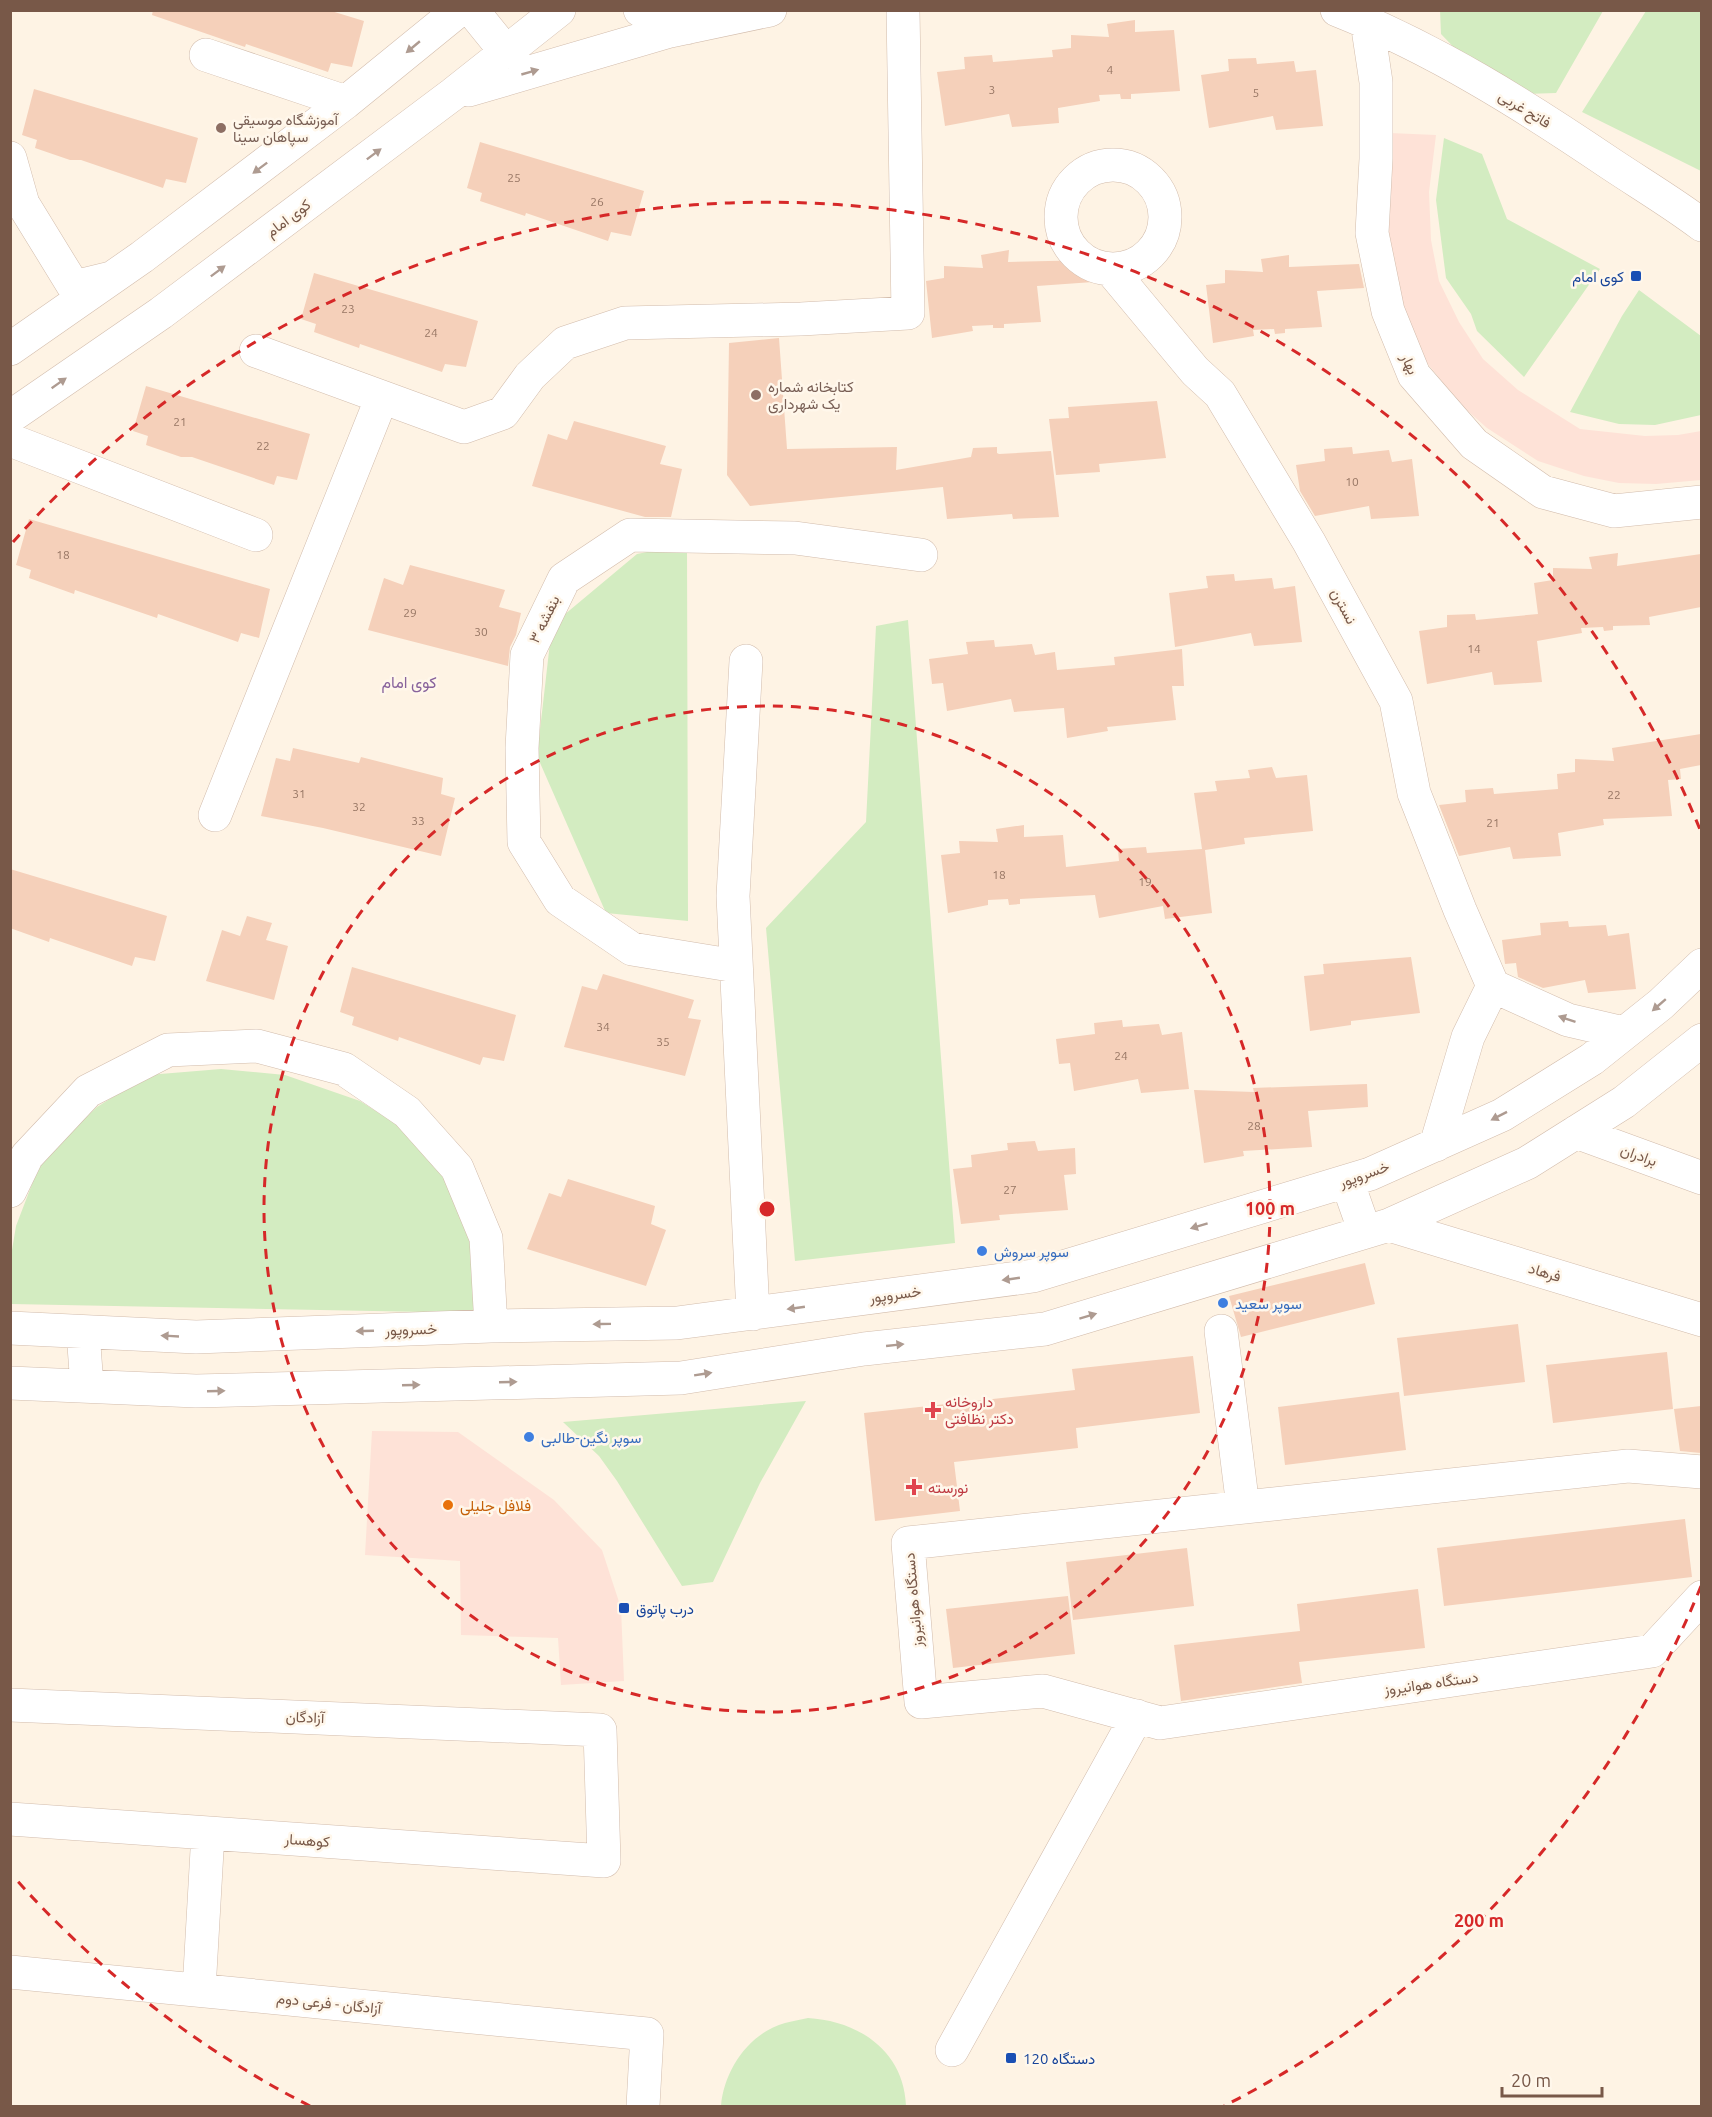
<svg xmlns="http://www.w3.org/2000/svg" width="1712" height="2117" viewBox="0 0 1712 2117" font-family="Ubuntu,Vazirmatn,sans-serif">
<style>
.commercial{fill:#fee2d7}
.green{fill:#d3ecc1}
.building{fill:#f5d0ba}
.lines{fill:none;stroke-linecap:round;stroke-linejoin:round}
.minor-casing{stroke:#d2bcac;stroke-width:34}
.minor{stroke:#fff;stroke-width:33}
.oneway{fill:#ae9b91}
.ring{fill:none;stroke:#d62828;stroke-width:3;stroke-dasharray:10 8}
.education-dot{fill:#8d6e63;stroke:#fff7eb;stroke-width:2}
.transit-dot{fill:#1a4fb4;stroke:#fff7eb;stroke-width:2}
.shop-dot{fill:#3f7fe0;stroke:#fff7eb;stroke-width:2}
.health-dot{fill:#e0444e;stroke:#fff7eb;stroke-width:2}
.food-dot{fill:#e8710a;stroke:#fff7eb;stroke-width:2}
.labels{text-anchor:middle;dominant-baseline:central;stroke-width:5;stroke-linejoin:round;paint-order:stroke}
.number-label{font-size:12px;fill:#977664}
.street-label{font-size:15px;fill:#785848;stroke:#fff7eb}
.education-label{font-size:15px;fill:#785e54;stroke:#fff7eb;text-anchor:start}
.transit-label{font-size:15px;fill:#164399;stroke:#fff7eb;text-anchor:start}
.shop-label{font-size:15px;fill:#366cbe;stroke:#fff7eb;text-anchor:start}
.health-label{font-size:15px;fill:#be3a42;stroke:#fff7eb;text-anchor:start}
.food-label{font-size:15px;fill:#c56008;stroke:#fff7eb;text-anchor:start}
.neighbourhood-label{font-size:16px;fill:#88639c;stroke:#fff7eb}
.centre{fill:#d62828;stroke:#fff7eb;stroke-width:3}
.ring-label{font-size:18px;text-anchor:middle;font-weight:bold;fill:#d62828;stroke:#fff7eb;stroke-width:5;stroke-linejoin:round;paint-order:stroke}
</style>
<rect width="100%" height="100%" fill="#fef3e4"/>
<!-- commercial -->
<path class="commercial" d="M1390 133 1436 135 1429 192 1431 240 1439 281 1459 322 1483 359 1518 390 1580 429 1645 436 1678 435 1701 431V480L1656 484 1619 483 1584 476 1538 461 1487 428 1460 404 1428 364 1403 322 1386 260Z
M372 1431 458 1432 554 1500 602 1550 621 1608 624 1681 561 1685 558 1638 461 1635 460 1561 365 1555Z"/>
<!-- green -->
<path class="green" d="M1440 10 1603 11 1556 93 1525 94 1465 59 1441 34Z
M1646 11H1701V171L1582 112Z
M1444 138 1482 154 1507 219 1600 269 1524 377 1477 331 1471 314 1446 278 1436 200Z
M1639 290 1701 336V415L1655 425 1619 424 1570 412 1622 316Z
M687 544 688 921 606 913 537 756 552 625 637 554Z
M908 620 955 1243 795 1261 766 928 866 822 876 626Z
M221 1069 285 1075 360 1101 431 1146 477 1258 480 1313 11 1304V1256L16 1226 42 1158 97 1107 148 1075Z
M806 1401 760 1483 713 1582 682 1586 617 1481 599 1456 563 1422Z
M808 2018C859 2021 904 2051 906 2106H721C724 2070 749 2033 785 2023 792 2021 800 2020 808 2018Z"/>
<!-- building -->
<path class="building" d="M153 10H328L364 21 352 67 331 63 328 72 246 44 245 47 152 15Z
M1135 20V32L1174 30 1180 91 1131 94V99H1121L1120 94 1099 95 1100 101 1058 108 1059 123 1012 127 1009 114 945 126 937 72 965 69 964 57 992 55 993 62 1053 57 1052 50 1071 48V35L1109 37 1107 24Z
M1256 58 1257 64 1294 61 1296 72 1316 70 1323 126 1276 130 1273 116 1209 128 1201 75 1229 71 1228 59Z
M34 89 198 138 186 183 166 179 163 188 81 160H70L35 148 37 140 22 135Z
M480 142 644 191 631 236 611 232 608 241 526 213 525 216 480 201 482 193 467 188Z
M1009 250 1008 262 1092 260 1093 282 1037 286 1041 322 1004 324V328H993V325L972 326 973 331 932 338 926 281 944 278V266L983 268 981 255Z
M1289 255V267L1359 264 1364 288 1317 291 1322 327 1285 329V333L1275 334 1274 329 1253 330 1254 336 1213 343 1206 285 1225 283V270L1263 272 1261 259Z
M314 273 478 321 466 367 445 364 442 372 360 344 359 348 314 332 316 324 301 319Z
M779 338 787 449 897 447 896 470 971 457 973 448 997 447V453L999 454 1051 451 1059 517 1013 519 1012 514 947 519 943 487 750 506 727 475 729 343Z
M146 386 310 434 297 480 277 476 274 485 192 457H181L146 445 148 436 133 431Z
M1157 401 1166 458 1099 464 1100 472 1056 475 1049 419 1069 418 1068 407Z
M574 421 666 446 660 464 682 469 671 517H645L532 486 548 434 567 440Z
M1352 447 1353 454 1389 450 1392 462 1412 459 1419 516 1371 519 1369 506 1315 516 1300 491 1296 465 1325 461 1324 449Z
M29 519 270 589 259 638 241 633 238 642 158 614 157 618 75 590 74 594 29 578 31 570 16 565Z
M1618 553 1617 566 1701 554V607L1649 617 1650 625 1613 626V630L1604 631 1603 627 1581 628 1582 633 1537 641 1542 682 1494 685 1492 672 1427 684 1419 631 1447 627V615L1475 614 1476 620 1538 614 1534 583 1553 580V568L1592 569 1589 557Z
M410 565 505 590 499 607 521 613 516 635 510 647 508 666 368 630 384 578 403 585Z
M1234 574 1235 581 1272 578 1274 589 1295 586 1302 642 1254 646 1251 633 1175 647 1169 593 1208 588 1206 576Z
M994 640 995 647 1032 644 1035 655 1055 652 1057 670 1115 665 1114 657 1182 649 1184 686H1172L1176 720 1107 727 1108 731 1067 738 1064 708 1014 712 1011 699 947 711 943 683 932 684 929 659 968 654 966 642Z
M1701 734V765L1680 769 1681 779 1668 780 1672 816 1603 819 1604 825 1558 833 1561 856 1513 859 1510 847 1459 856 1439 805 1466 802 1465 790 1493 788 1494 794 1558 789 1557 774 1575 772V759L1614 761 1612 748Z
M293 748 359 763 361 757 443 778 441 794 455 798 441 856 323 828 261 816 276 758 290 761Z
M1272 767 1276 778 1307 775 1313 831 1244 838 1245 844 1205 850 1212 913 1165 919 1163 906 1099 918 1095 895 1020 899V904L1009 905 1008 899 988 900V905L948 913 941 855 960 853 959 841 998 842 996 829 1024 825V837L1063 835 1066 867 1119 861 1118 849 1146 847 1147 853 1202 849 1194 793 1217 791 1215 781 1250 778 1248 770Z
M10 869 167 916 155 961 135 957 132 966 50 938 49 942 10 928Z
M247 916 272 923 266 940 288 946 274 1000 206 981 222 930 240 936Z
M1568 921 1569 927 1606 925 1608 936 1629 933 1636 989 1588 993 1585 980 1543 988 1518 977 1516 963 1505 964 1502 940 1541 935 1540 923Z
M1411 957 1420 1013 1351 1021V1025L1310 1031 1304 976 1324 974 1323 964Z
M352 967 516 1015 504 1061 483 1057 480 1065 399 1037 398 1041 352 1025 354 1017 340 1012Z
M603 974 694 1000 688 1018 701 1020 685 1076 564 1047 582 986 597 990Z
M1122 1020 1123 1027 1159 1024 1162 1035 1182 1032 1189 1089 1141 1093 1138 1079 1074 1091 1070 1063 1059 1064 1056 1039 1095 1034 1094 1023Z
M1367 1084 1368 1107 1308 1111 1312 1147 1243 1151 1244 1156 1204 1163 1194 1090 1254 1092 1253 1088Z
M1035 1141 1038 1151 1075 1148 1076 1174 1064 1175 1068 1210 999 1215 1000 1220 961 1224 953 1169 972 1167 971 1155 1008 1150 1007 1143Z
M568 1179 655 1206 651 1224 666 1230 646 1286 527 1249 549 1193 561 1197Z
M1365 1263 1375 1304 1241 1337 1229 1296Z
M1518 1324 1525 1382 1404 1396 1397 1338Z
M1667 1352 1673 1409 1553 1423 1546 1365Z
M1193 1356 1200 1413 1076 1428 1078 1448 954 1462 960 1511 875 1521 864 1413 1075 1390 1072 1369Z
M1399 1392 1406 1450 1285 1465 1278 1407Z
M1701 1406V1453L1680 1451 1674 1409Z
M1685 1519 1692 1577 1444 1606 1437 1548Z
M1187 1548 1194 1606 1073 1620 1066 1562Z
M1418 1589 1425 1648 1299 1662 1302 1683 1181 1701 1174 1645 1300 1631 1297 1604Z
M1068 1596 1075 1654 953 1668 946 1609Z"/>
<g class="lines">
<!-- minor casing -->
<g class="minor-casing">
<path id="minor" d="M472 10 506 52
M640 10 655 20 686 28
M1337 10C1435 49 1524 105 1611 164 1641 184 1673 203 1702 225
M1367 22 1376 82V159L1372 233 1388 311 1414 375 1474 444 1543 492 1614 511 1702 502
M206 55 346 102
M469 90 670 31 770 10
M10 158 23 204 74 287 111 278
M1061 217a52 52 0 1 1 104 0a52 52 0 1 1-104 0Z
M1111 270 1195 371 1220 394 1309 542 1396 701 1414 793 1460 910 1493 986
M10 349 142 257 346 102 459 10
M256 351 464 427 503 413 530 376 565 343 625 323 801 319 908 313 903 10
M10 417 161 313 453 94 559 10
M10 440 256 535
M746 661 733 896 753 1314
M215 815 382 397
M736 966 632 949 560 900 524 842 522 748 527 655 564 579 630 535 795 538 921 555
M1576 1132 1702 1178
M1436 1145 1468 1037 1493 986 1568 1020 1624 1033
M1347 1181 1365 1232
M10 1191 27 1156 88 1091 168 1050 257 1046 344 1069 407 1112 457 1168 486 1238 491 1326
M1389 1225 1702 1320
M10 1328 196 1337 491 1326 677 1323 1033 1276 1370 1174 1502 1115 1592 1059 1661 1004 1702 965
M1221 1331 1243 1507
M83 1332 87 1386
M10 1383 196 1391 681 1378 864 1349 1045 1329 1389 1225 1527 1163 1624 1102 1702 1040
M1702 1472 1628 1466 908 1543 921 1702 1043 1691 1160 1723 1652 1651 1702 1597
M10 1705 600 1730 604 1861 10 1819
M10 1972 647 2034 643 2106
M199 1990 208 1833
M952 2050 1137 1716"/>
</g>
<!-- minor -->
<use href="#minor" class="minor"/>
</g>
<!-- one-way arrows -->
<defs><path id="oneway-solid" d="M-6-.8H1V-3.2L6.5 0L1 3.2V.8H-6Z" transform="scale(1.5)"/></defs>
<g class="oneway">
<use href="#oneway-solid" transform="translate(413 47) rotate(140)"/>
<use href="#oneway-solid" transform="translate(530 72) rotate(-16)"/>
<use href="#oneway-solid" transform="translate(374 154) rotate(-37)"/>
<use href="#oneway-solid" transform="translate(260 168) rotate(143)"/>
<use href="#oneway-solid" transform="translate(218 271) rotate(-37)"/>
<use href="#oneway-solid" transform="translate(59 383) rotate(-35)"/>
<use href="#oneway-solid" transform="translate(1659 1005) rotate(139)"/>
<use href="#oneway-solid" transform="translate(1567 1019) rotate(-161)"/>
<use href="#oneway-solid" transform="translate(1499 1116) rotate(153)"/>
<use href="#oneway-solid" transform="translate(1199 1226) rotate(163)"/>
<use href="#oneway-solid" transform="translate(1011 1279) rotate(172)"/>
<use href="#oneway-solid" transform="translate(796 1308) rotate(172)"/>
<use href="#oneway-solid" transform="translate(1088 1316) rotate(-17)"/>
<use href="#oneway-solid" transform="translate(602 1324) rotate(179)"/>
<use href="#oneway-solid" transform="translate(365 1331) rotate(178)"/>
<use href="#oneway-solid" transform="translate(170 1336) rotate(-177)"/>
<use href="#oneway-solid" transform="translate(895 1345) rotate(-6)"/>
<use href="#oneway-solid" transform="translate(703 1374) rotate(-9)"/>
<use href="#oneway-solid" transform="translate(508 1382) rotate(-2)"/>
<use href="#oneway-solid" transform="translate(411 1385) rotate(-2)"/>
<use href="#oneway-solid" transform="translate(216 1391) rotate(-2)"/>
</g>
<!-- distance rings -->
<g class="ring">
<circle cx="767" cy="1209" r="503"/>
<path d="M1701 1586A1007 1007 0 0 1 1224 2106M310 2106A1007 1007 0 0 1 13 1876M13 542A1007 1007 0 0 1 1701 832"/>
</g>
<!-- markers -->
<g class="education-dot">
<circle cx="221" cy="128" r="6"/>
<circle cx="756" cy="395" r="6"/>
</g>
<g class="transit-dot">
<rect x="1630" y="270" width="12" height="12" rx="3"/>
<rect x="618" y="1602" width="12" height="12" rx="3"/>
<rect x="1005" y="2052" width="12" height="12" rx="3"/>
</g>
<g class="shop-dot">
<circle cx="982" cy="1251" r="6"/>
<circle cx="1223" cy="1303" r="6"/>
<circle cx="529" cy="1437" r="6"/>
</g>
<g class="health-dot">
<path d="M930 1401h6v6h6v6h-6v6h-6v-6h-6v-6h6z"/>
<path d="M911 1478h6v6h6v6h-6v6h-6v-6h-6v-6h6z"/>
</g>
<circle class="food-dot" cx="448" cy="1505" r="6"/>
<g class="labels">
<!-- number labels -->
<g class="number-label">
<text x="1110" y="69">4</text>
<text x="992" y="89">3</text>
<text x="1256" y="92">5</text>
<text x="514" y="177">25</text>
<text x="597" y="201">26</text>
<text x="348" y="308">23</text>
<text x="431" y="332">24</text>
<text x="180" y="421">21</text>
<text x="263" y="445">22</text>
<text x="1352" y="481">10</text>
<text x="63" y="554">18</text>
<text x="410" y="612">29</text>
<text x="481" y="631">30</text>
<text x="1474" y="648">14</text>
<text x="299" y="793">31</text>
<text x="1614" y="794">22</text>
<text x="359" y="806">32</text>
<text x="418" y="820">33</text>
<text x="1493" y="822">21</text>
<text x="999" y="874">18</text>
<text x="1145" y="881">19</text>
<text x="603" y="1026">34</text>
<text x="663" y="1041">35</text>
<text x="1121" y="1055">24</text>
<text x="1254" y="1125">28</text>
<text x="1010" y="1189">27</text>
</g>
<!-- street labels -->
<g class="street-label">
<text transform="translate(1525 109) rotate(31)">فاتح غربی</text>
<text transform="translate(288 218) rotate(-37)">کوی امام</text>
<text transform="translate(1410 364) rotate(65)">بهار</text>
<text transform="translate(1344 606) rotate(62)">نسترن</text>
<text transform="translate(544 619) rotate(-64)">بنفشه ۳</text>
<text transform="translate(1639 1155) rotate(20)">برادران</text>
<text transform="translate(1364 1174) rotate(-20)">خسروپور</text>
<text transform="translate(1545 1272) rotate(17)">فرهاد</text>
<text transform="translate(895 1294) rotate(-8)">خسروپور</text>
<text transform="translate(411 1329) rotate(-2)">خسروپور</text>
<text transform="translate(913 1600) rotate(-95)">دستگاه هوانیروز</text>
<text transform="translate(1431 1683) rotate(-8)">دستگاه هوانیروز</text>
<text transform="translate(305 1717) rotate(2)">آزادگان</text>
<text transform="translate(307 1840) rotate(4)">کوهسار</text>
<text transform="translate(329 2003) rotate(6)">آزادگان - فرعی دوم</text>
</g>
<!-- education labels -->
<g class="education-label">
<text x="233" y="119">آموزشگاه موسیقی<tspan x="233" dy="17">سپاهان سینا</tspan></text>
<text x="768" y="386">کتابخانه شماره<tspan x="768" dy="17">یک شهرداری</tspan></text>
</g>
<!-- transit labels -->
<g class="transit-label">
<text x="1624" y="276" text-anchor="end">کوی امام</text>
<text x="636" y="1608">درب پاتوق</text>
<text x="1023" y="2058">120 دستگاه</text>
</g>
<!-- shop labels -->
<g class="shop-label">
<text x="994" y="1251">سوپر سروش</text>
<text x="1235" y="1303">سوپر سعید</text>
<text x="541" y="1437">سوپر نگین-طالبی</text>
</g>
<!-- health labels -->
<g class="health-label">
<text x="945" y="1401">داروخانه<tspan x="945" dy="17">دکتر نظافتی</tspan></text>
<text x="928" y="1487">نورسته</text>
</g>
<!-- food labels -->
<g class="food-label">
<text x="460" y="1505">فلافل جلیلی</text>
</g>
<!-- neighbourhood labels -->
<g class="neighbourhood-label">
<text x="409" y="682">کوی امام</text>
</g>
</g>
<circle cx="767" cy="1209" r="9" class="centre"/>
<g class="ring-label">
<text x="1270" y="1215">100 m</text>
<text x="1479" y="1927">200 m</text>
</g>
<!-- border -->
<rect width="1712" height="2117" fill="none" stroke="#785848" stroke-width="24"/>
<!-- scale -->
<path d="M1502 2087v9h100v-9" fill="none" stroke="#785848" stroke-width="3"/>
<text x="1511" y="2087" font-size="18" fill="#785848" stroke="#fff7eb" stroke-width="4.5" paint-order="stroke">20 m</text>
</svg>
